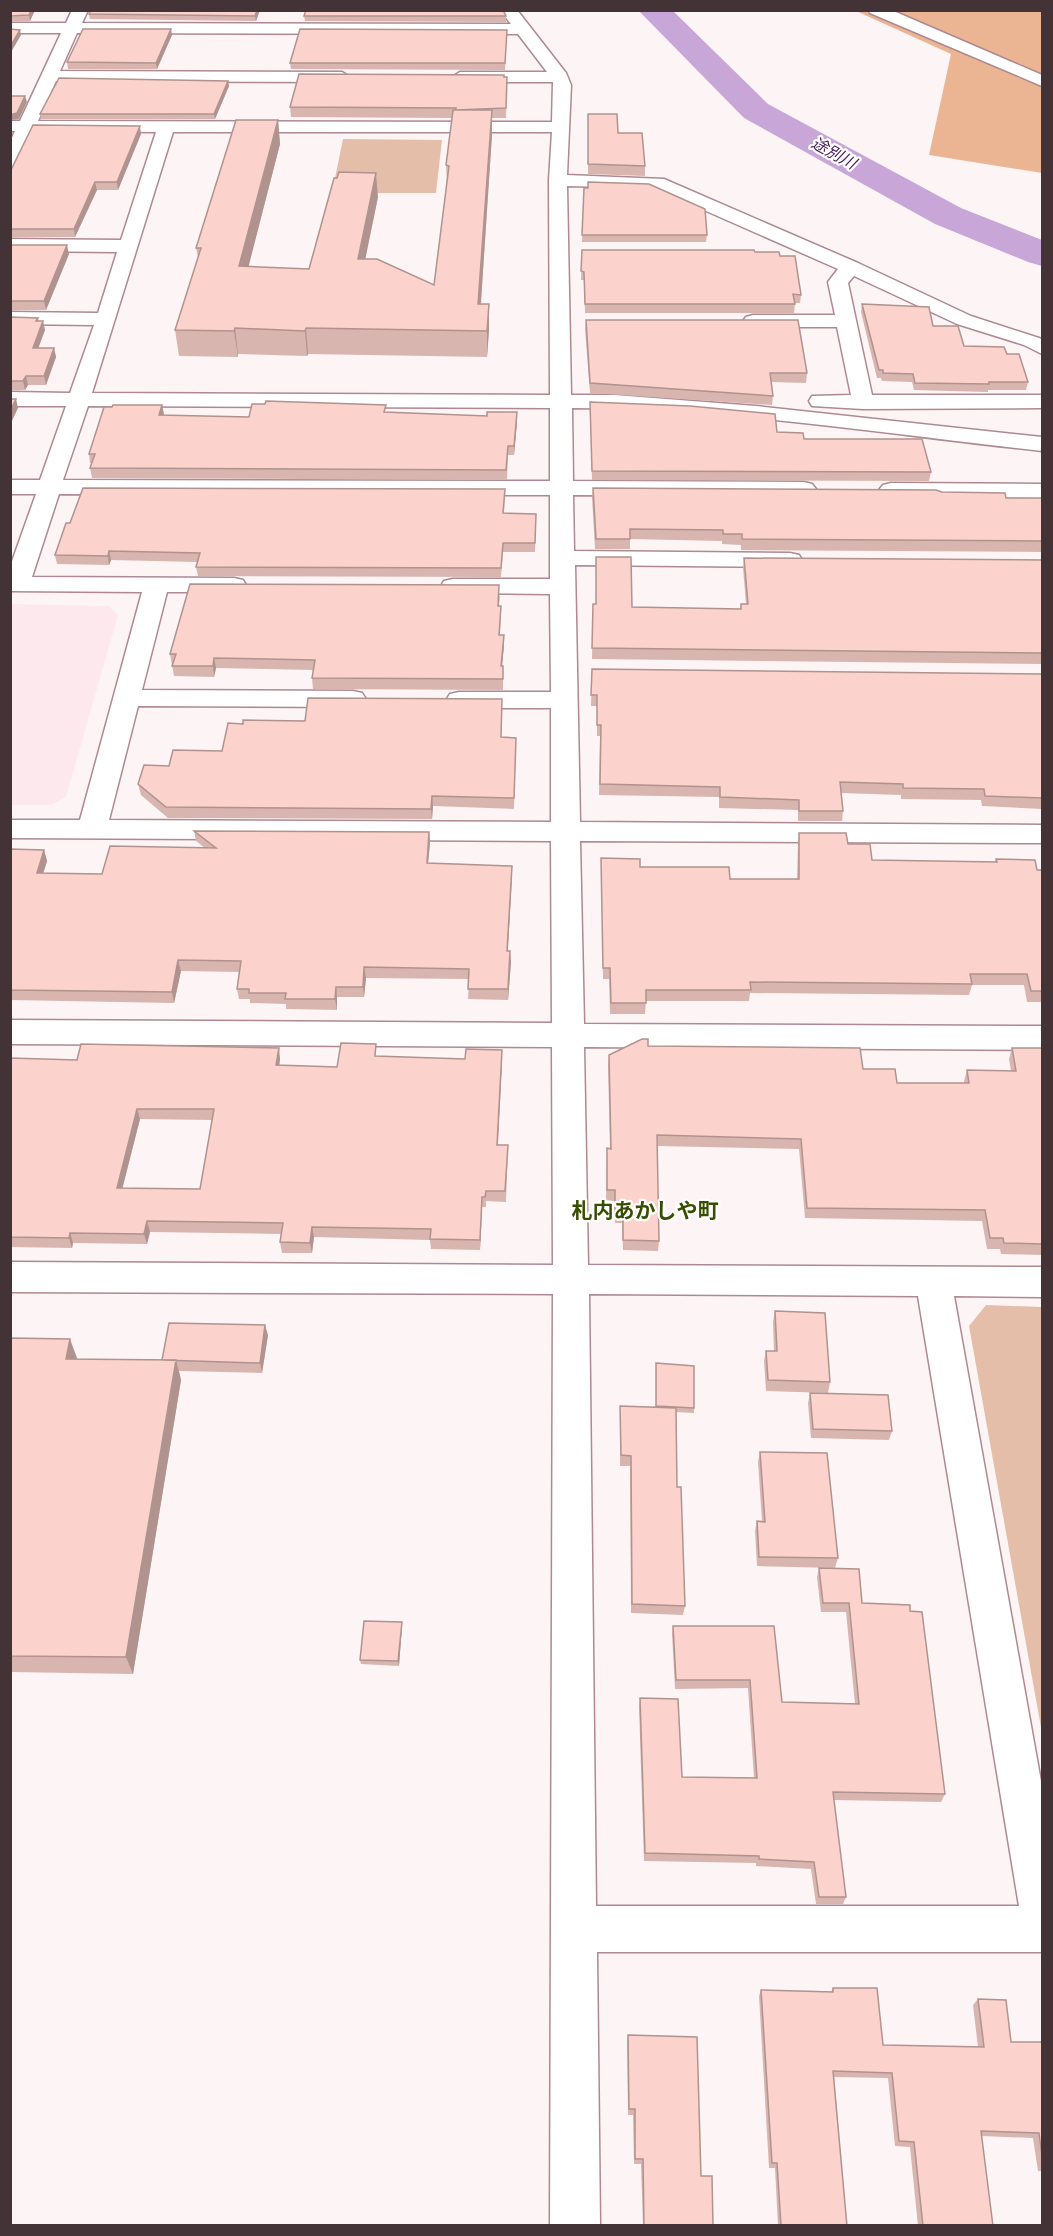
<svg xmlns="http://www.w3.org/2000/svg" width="1053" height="2236" viewBox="0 0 1053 2236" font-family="Figtree,'Noto Sans JP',sans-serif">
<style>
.built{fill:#fde9ed}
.green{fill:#e4bea8}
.forest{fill:#ebb594}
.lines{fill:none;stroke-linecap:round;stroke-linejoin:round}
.river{fill:#c8a7d8;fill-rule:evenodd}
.minor-casing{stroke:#ae8991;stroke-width:3}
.minor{fill:#fff;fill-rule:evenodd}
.wall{fill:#d8b5af;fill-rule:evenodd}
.shaded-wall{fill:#b0938f}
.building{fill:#fbd2cc;stroke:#b0938f;stroke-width:1.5;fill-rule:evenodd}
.labels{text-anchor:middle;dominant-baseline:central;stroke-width:4.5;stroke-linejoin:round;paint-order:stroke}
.far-water-label{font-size:16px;font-style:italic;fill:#4b225d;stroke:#fff}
.quarter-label{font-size:21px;font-weight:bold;fill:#374e00;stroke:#fff}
</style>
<rect width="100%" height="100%" fill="#fdf4f6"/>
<!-- built -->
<path class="built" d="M11 604 109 606 118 615 66 797 51 805H11Z"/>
<!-- green -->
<path class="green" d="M343 139 442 140 436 193H332Z
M986 1305 1042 1307V1733L969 1326Z"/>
<!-- forest -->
<path class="forest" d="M856 11H1042V173L929 155 951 54Z"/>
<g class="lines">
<!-- river -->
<path class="river" d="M638 10H672L768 104 961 208 1042 240V266L1028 262 935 224 744 118Z"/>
<!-- minor casing -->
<g class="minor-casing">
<path id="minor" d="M72 10H88L82 23 511 24 500 10H517L566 73 571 85 567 175 664 179 858 263 971 316 1042 339V354L1024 345 957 324 854 276 848 283 872 395H1042V408L863 409 812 406 809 401 812 396 851 395 837 327H753L746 325 743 321 746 317 753 315H835L828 282 838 269 654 188 567 186 571 395H615L756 406 1042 437V451C886 434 729 409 572 408L573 481 804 482 812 484 816 489 812 494 804 496 573 495 574 551 790 553 799 555 802 560 799 565 790 567 575 565 580 822 1042 825V843L580 841 584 1024 1042 1026V1050L584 1047 588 1265 1042 1267V1297L954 1296 1042 1787V1952H597L600 2226H550L553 1294 10 1292V1262L553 1265 552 1047 10 1044V1020L552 1023 551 841 10 838V820H80L142 592 10 591V567L36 494H10V480H40L66 406H10V392L70 393 94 325 10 324V312L98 313 117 252 10 251V239L121 240 156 132 33 131 19 162 16 166 10 167V142L15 131H10V121H20L61 33H10V23H66ZM77 33 518 34 547 72H460L452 77 460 82H553L552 122 38 121 56 81 342 82 350 77 342 72 60 71ZM173 132H552L549 180 550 395 92 393ZM88 406 550 408V481L63 480ZM59 494 550 495V579H453L444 581 441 586 444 591 453 593 550 594 551 692H459L450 694 446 700 450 706 459 708H551V822L109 820 138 706 353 707 362 705 366 699 362 693 353 691 142 690 167 592H234L243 590 246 585 243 580 234 578 32 577ZM589 1294 918 1296 1019 1906H596Z
M868 10H891L1042 75V86L870 13Z
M891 483 1042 484V498L891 497 883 495 879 490 883 485Z"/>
</g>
<!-- minor -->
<use href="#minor" class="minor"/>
</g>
<!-- wall -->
<path class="wall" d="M10 10H35L30 21H10Z
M91 10H260L256 21 90 19 89 14Z
M304 16H506V22L305 21Z
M507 30 505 70 291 69 290 63Z
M172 35 157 69H68L67 62Z
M504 77 507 86 506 118H492V134L481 304H489V330L487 357 308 354 307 356 238 354V357L179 356 175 330 198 257 196 248 278 120 280 144 248 267 309 269 378 197 365 259 434 285 447 184 446 165 452 118 291 117 290 107Z
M228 81 229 86 215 119H41L40 114Z
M588 114 645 166V176L588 174Z
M141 134 118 190H97L75 237H10V172Z
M584 188 707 235 706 242H582Z
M10 245 69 254 46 310H10Z
M582 250 755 252 780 256 801 295 800 303H795L794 313H585L584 280H581Z
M862 304 933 326 964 346 1007 354 1028 382 1026 390H988V392L914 390 912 382 882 381 881 378H877L861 312Z
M10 317 38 318 39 321 45 330 38 348H54L56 357 46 385H28L25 390H10Z
M586 320 807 373 806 383 771 382 773 396 772 405 590 393 585 329Z
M590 402 777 432 804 439 931 472 929 481 592 480Z
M517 412V422L514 455H508L507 480 92 478 90 468 91 463H90L89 454 164 414 163 415 249 417 386 413 487 416Z
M593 488 942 492 1006 498H1042V552L741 550V545L722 544V541L630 539V549H595L592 498Z
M505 489 504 513 536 514 535 552H503L501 577 198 576 196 567 197 562 111 560 109 565 57 564 55 555Z
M744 558 1042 560V664L592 659 593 604 632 607 740 609 741 604H746L743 568Z
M500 596 499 606H501L500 635H504V645L502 666H503V690L313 689 312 678 313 670 216 668 214 677 174 676 170 654Z
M592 669 1042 674V809L982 806 981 800 901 799V795L841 793 843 811 842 821H798V810L719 808V797L599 795 600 736H597V706H591Z
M502 710 501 737 516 738 514 809 433 806 432 819 168 818 141 795 138 784 169 766 222 751 243 724Z
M194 831 429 832 430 843 428 863 512 866 508 951 511 962 508 1000 468 999 469 979 366 978 364 997H337V1010L286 1009V1004L250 1003V999H239L237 989 240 972 181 971 174 1003 10 1000V849L44 850 47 861 43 873 102 874 205 848 196 841Z
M799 833 848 844 872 860 995 862 996 859 1037 870H1042V1002H1027L1024 985H972L969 995 750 993 749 1001H646L645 1014H610L609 979H603L601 858 640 867 730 879H797L798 844Z
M648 1046 863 1069 897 1083H964V1081L967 1070 1011 1071 1009 1059 1012 1048H1042V1255L1001 1254 1000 1249H987L982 1221 805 1218 799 1149 657 1146 659 1241 658 1251 623 1250 622 1223H615L614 1201 606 1200 607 1148 610 1149 608 1066 609 1055Z
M377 1056 502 1061 498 1145H508L506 1202 486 1201V1207H482L480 1250 431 1249 430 1240 314 1237 312 1253H282L280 1242 281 1234 150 1232 147 1244 73 1243 72 1248 10 1247V1058L77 1060 280 1059 279 1066 337 1067ZM140 1119 212 1120 200 1189 122 1188Z
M775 1311 830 1382 828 1393 766 1391 764 1361 766 1351H774L773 1322Z
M268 1335 262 1373 179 1371 181 1380 133 1674 10 1672V1338L77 1358V1360H162Z
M656 1363 694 1408V1413L676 1412 677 1487 685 1606 683 1615 631 1613 630 1466H620V1406L656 1408Z
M810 1393 892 1431 889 1440 811 1438 808 1403Z
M760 1452 838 1558 835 1568 757 1566 755 1531 757 1521H762L758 1462Z
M819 1568 862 1603 910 1611 945 1794 941 1802 834 1800 846 1897 843 1904H816L811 1869 756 1866V1863L644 1861 639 1707 640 1698 682 1777 754 1778 748 1688 675 1689 672 1634 673 1626 782 1702 855 1704 846 1612H821L817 1577Z
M402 1626 399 1666 361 1664 360 1660Z
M833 1988 883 2045 978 2047 973 2005 978 1999 1011 2042H1042V2171H1038L1033 2138 981 2136 993 2226H918L910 2147 895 2146 888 2078 834 2077 847 2226H778L775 2168H769L759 1996 761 1990 831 1992Z
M628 2035 701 2176 713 2226H643L641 2164H634L633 2115H628L627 2042Z"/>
<!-- shaded-wall -->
<path class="shaded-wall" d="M31 10H35L30 21 29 15Z
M257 10H260L256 21 255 16Z
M171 29 172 35 157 69 156 63Z
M20 30 21 35 10 54V47Z
M228 81 229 86 215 119 214 114Z
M25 96 27 102 19 119 10 120V115Z
M492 110V134L479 330 478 304Z
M278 120 280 144 242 292 239 266Z
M140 126 141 134 118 190 117 182Z
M376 173 378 197 360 285 358 259Z
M95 182 97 190 75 237 74 229Z
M67 245 69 254 46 310 44 301Z
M489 304V330L487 357V331Z
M43 321 45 330 35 357 33 348Z
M235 328 238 354V357L234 331Z
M306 328 308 354 307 356 305 331Z
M54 348 56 357 46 385 44 376Z
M26 376 28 385 25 390 23 381Z
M16 399 18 408 10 425V411Z
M162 405 164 414 161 425 159 415Z
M517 412V422L514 455V446Z
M109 551 111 560 109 565 108 556Z
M504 635V645L501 677V666Z
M214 658 216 668 214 677 213 666Z
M432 796 433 806 432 819 431 809Z
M429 832 430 843 427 874V863Z
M44 850 47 861 40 884 37 873Z
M512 866V877L507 962V951Z
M510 951 511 962 508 1000V989Z
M178 960 181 971 174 1003 172 992Z
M364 967 366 978 364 997 363 987Z
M336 987 337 997V1010L335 999Z
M279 1048 280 1059 278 1076 276 1065Z
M502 1050V1061L497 1155V1145Z
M137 1109 140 1119 120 1198 117 1188Z
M482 1197V1207L480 1250V1240Z
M147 1221 150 1232 147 1244 144 1234Z
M312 1227 314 1237 312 1253 310 1243Z
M70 1233 73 1243 72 1248 69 1238Z
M265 1325 268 1335 262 1373 260 1363Z
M70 1339 77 1358 73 1379 66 1359Z
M176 1360 181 1380 133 1674 126 1657Z
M402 1622V1626L399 1666 398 1661Z"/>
<!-- building -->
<path class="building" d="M10 10H31L29 15 10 16Z
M91 10H257L255 16 89 14Z
M306 10H503L506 16H304Z
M10 29 20 30 10 47Z
M83 29H171L156 63 67 62Z
M300 29 507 30 505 63H290Z
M299 74 504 75V77H507L506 108 455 110 456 108 290 107Z
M59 78 228 81 214 114H40Z
M10 96H25L17 113 10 115Z
M453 110H492L478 304H489L487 331 306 328 305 331 235 328 234 331 175 330 201 248H196L236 120H278L239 266 309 269 334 178H337L339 172 376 173 358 259H377L434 285 449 166 446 165Z
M588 114H617L618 133H642L645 166 588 164Z
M33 125 140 126 117 182H95L74 229H10V172Z
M588 182 649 184 705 209 707 235H582L584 188H588Z
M10 245H67L44 301H10Z
M582 250H754L755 252H779L780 256H795L801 295 793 294 795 304H585L584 272 581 271Z
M862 304 929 307 933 326H958L964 346 1004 347 1007 354H1019L1028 382H989V384L915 383 913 374 883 373V370H879Z
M10 317 38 318 36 321H43L33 348H54L44 376H26L23 381H10Z
M586 320H798L807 373H770L773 396 590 383Z
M10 399H16L10 411Z
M266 401 386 405 384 412 487 416V412H517L514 446H508L506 470 90 468 95 454H89L104 407H112L113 405H162L159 415 249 417 252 404H265Z
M590 402 690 406 775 414 777 432 803 433 804 439H922L931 472 592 471Z
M83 488 505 489 503 513 536 514 535 543H503L501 568 196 567 200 553 109 551 108 556 55 555 66 523H70Z
M593 488 936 490 942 492 1005 493 1006 498H1042V541L742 539V534H723V530L630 529V539H596Z
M596 557H631L632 607 741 609V604H748L744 558 1042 560V653L592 648 593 604H596Z
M190 584 499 585 498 606H501L499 635H504L501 666H503V679L312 678 315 660 214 658 213 666H172L176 654H170Z
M592 669 1042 674V798L985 796 984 789 903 788V784L840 782 843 811H799V800L720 797V787L600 784 601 725H597V695H591Z
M308 698 502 699 501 737 516 738 514 798 432 796 431 809 166 807 138 784 144 765 169 766 173 750 222 751 228 723 243 724V720L305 721Z
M194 831 429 832 427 863 512 866 507 951H510L508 989H468L469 969 364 967 363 987H336L335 999H285L286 993H249V989H237L241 961 178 960 172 992 10 990V849L44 850 37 873 102 874 110 846 216 848Z
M799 833H846L848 844H870L872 860 997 862 996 859 1035 860 1037 870H1042V991H1031L1027 974H970L972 984 750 982 751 990H646V1003H611L610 968H603L601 858 640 859V867H729L730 879H799Z
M642 1039H648V1046L860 1048 863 1069H895L897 1083H969L967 1070 1016 1071 1012 1048H1042V1244L1004 1243 1003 1238H990L985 1210 807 1208 801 1139 657 1135 659 1241 623 1240V1213H615V1190H607V1148L611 1149 609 1055Z
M341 1043 376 1044 375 1056 465 1059 466 1049 502 1050 497 1145H508L505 1191H486L485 1197H482L480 1240 430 1239 431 1229 312 1227 310 1243 280 1242 283 1223 147 1221 144 1234 70 1233 69 1238 10 1237V1058L77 1060 81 1044 279 1048 276 1065 337 1067ZM137 1109H214L200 1189 117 1188Z
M775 1311 825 1313 830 1382 768 1380 766 1351H777Z
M169 1323 265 1325 260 1363 162 1360Z
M10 1338 70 1339 66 1359 176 1360 126 1657 10 1656Z
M656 1363 694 1366V1408L656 1406Z
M810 1393 888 1395 892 1431 813 1429Z
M620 1406 676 1408 677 1487H681L685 1606 632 1604 631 1456 621 1455Z
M760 1452 827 1453 838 1558 759 1557 757 1521 765 1522Z
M819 1568 859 1569 862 1603 910 1605V1611L922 1612 945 1794 833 1792 846 1897H819L814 1862 759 1859V1856L645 1853 640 1698 678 1699 682 1777 757 1778 750 1680H676L673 1626H774L782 1702 859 1704 849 1603H823Z
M364 1621 402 1622 398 1661 360 1660Z
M833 1988H877L883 2045 984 2047 978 1999 1006 2000 1011 2042H1042V2156L1039 2133 981 2131 993 2226H923L914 2142 899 2141 892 2073 833 2071 847 2226H781L777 2163H772L761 1990 833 1992Z
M628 2035 697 2037 701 2176H712L713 2226H644L643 2159H635V2109H629Z"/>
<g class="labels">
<!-- far-water labels -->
<g class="far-water-label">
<text transform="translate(834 153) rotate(29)">途別川</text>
</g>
<!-- quarter labels -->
<g class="quarter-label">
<text x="645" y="1210">札内あかしや町</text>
</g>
</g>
<!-- border -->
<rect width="1053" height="2236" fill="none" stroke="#433337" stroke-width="24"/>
</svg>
